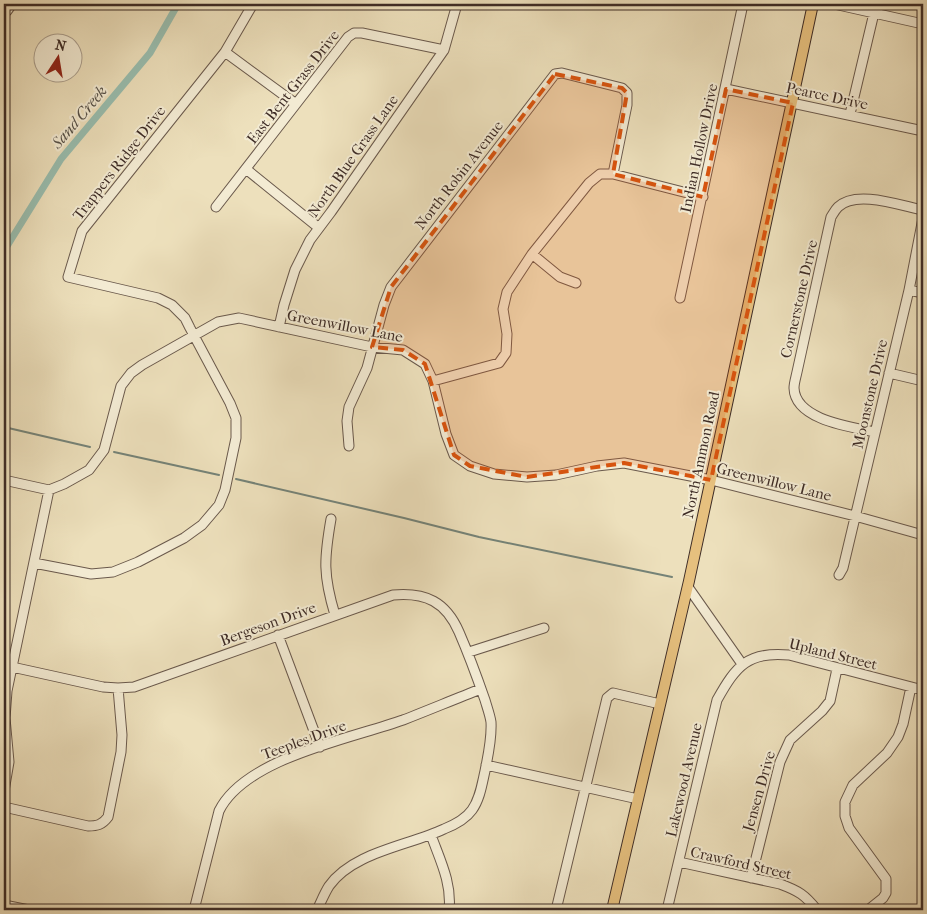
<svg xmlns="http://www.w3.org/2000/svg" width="927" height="914" viewBox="0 0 927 914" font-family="'IM FELL French Canon',serif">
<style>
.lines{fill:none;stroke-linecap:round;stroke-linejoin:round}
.stream{stroke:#758378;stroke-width:2}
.canal{stroke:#99bdae;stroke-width:7}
.minor-casing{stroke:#6a594c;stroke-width:11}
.major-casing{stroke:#3e2c26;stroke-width:12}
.minor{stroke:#f3ebd3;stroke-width:9}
.major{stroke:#e6c07e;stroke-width:10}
.marked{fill:#d7540f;fill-opacity:0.2;stroke:#d7540f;stroke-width:4;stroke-dasharray:10 6;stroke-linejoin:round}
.labels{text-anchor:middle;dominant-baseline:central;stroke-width:4;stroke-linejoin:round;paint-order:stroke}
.street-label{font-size:15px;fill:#3e2c26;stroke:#f3ebd3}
.water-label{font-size:16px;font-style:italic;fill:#555048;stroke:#f3ebd3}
</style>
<rect width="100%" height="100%" fill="#ede0bc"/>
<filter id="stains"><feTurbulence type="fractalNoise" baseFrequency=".004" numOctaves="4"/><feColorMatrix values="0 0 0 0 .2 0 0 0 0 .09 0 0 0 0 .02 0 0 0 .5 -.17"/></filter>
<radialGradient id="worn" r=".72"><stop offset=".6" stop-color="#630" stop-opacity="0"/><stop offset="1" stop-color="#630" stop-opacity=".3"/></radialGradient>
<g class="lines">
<!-- stream -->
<path class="stream" d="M4 427 90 447
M114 452 219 475
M236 479 404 518 479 537 672 577"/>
<!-- canal -->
<path class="canal" d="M4 251 61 159 150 53 178 4"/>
<!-- minor casing -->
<g class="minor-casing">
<path id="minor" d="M834 4 923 24
M7 11 12 4
M225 52 296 104
M726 89 923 131
M850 114 874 13
M246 169 319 228
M216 207 348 37 354 33H362L444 50
M532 254 560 277 576 283
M909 290 923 293
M680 298 743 4
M279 327 284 305 295 270 310 240 331 212 444 50 457 4
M889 373 923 381
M433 381 499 363 506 353 507 334 503 309 507 292 532 254 589 183 600 174H613L703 197
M875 432C851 427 795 420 794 388 794 383 796 377 797 372L831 217C833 214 835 210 838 207 856 189 902 206 923 210
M349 446 347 421 349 407 367 368 384 305 391 287 555 74 562 73 622 88 627 93V105L613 174
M4 480 49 490 64 484 89 470 104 450 121 386 131 373 142 365 218 322 239 318 372 347 403 350 425 364 433 381 446 434 454 455 470 466 494 474 527 477 556 475 597 466 624 463 711 480 855 516 923 535
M331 519C324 559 323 575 335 615
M34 563 91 574 113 572 138 562 184 538 202 525 219 505 225 490 236 438V418L230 403 190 328 185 318 172 305 158 298 68 277 82 231 225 52 253 4
M839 575 843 568 909 290 923 218
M688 587 742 664
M278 635 320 747
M469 652 544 628
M12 667 103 687 118 688 134 687 393 595C426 592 446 602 459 632 469 655 477 677 485 700 487 707 490 715 491 722 492 739 488 755 485 771 482 784 480 799 472 810 465 820 454 825 444 829 408 846 353 852 329 886 324 894 321 902 317 910
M486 765 638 799
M4 791 9 762 5 718 7 691 49 490
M4 807 88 826C97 826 102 825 108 817L121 752 122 735 118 688
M431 835C440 860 452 883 449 910
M679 862 780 884C799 891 805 895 817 910
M751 878 780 762 790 740 822 711 830 701 837 669
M4 905 29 910
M194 910 219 811C245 758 350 739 403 720 429 710 455 699 481 689
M556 910 607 698 613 693 660 704
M667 910 717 700C736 666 748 651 789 655L923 690
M868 910 883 898 886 893V879L849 828 845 816V802L853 785 887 753 898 737 903 724 911 687"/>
</g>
<!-- major casing -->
<g class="major-casing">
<path id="major" d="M612 910 689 581 813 4"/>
</g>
<!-- minor -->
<use href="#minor" class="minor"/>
<!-- major -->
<use href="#major" class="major"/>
</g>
<!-- marked area -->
<path class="marked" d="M555 74 622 88 627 93 613 174 703 197 726 89 793 103 711 480 624 463 527 477 470 466 454 455 425 364 403 350 372 347 391 287Z"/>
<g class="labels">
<!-- street labels -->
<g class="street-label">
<text transform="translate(293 87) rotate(-52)">East Bent Grass Drive</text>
<text transform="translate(827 96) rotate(12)">Pearce Drive</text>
<text transform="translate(699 148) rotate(-78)">Indian Hollow Drive</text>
<text transform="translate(353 156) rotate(-55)">North Blue Grass Lane</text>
<text transform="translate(119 163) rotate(-52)">Trappers Ridge Drive</text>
<text transform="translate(459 175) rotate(-52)">North Robin Avenue</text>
<text transform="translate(799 299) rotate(-77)">Cornerstone Drive</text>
<text transform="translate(345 326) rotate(11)">Greenwillow Lane</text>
<text transform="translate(870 394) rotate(-77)">Moonstone Drive</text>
<text transform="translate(701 455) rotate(-78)">North Ammon Road</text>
<text transform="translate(774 482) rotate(14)">Greenwillow Lane</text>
<text transform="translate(268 624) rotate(-20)">Bergeson Drive</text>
<text transform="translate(833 654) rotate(14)">Upland Street</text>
<text transform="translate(304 740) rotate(-20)">Teeples Drive</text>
<text transform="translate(684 780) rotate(-77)">Lakewood Avenue</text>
<text transform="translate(759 791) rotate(-74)">Jensen Drive</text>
<text transform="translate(741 863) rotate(13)">Crawford Street</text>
</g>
<!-- water labels -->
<g class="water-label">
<text transform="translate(79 117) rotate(-50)">Sand Creek</text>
</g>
</g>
<!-- margin -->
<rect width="927" height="914" fill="none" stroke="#ede0bc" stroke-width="20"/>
<rect x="5" y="5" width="917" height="904" fill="none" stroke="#3e2c26" stroke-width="2.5"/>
<rect x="10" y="10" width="907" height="894" fill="none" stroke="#3e2c26"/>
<!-- north arrow -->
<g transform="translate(58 58) rotate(12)"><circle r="24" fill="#f3ebd3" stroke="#ab9f8e"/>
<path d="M0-4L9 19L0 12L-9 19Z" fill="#8f2418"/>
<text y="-8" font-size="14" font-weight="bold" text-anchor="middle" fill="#3e2c26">N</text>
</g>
<rect width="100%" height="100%" filter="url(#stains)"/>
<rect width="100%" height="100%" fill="url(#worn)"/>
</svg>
